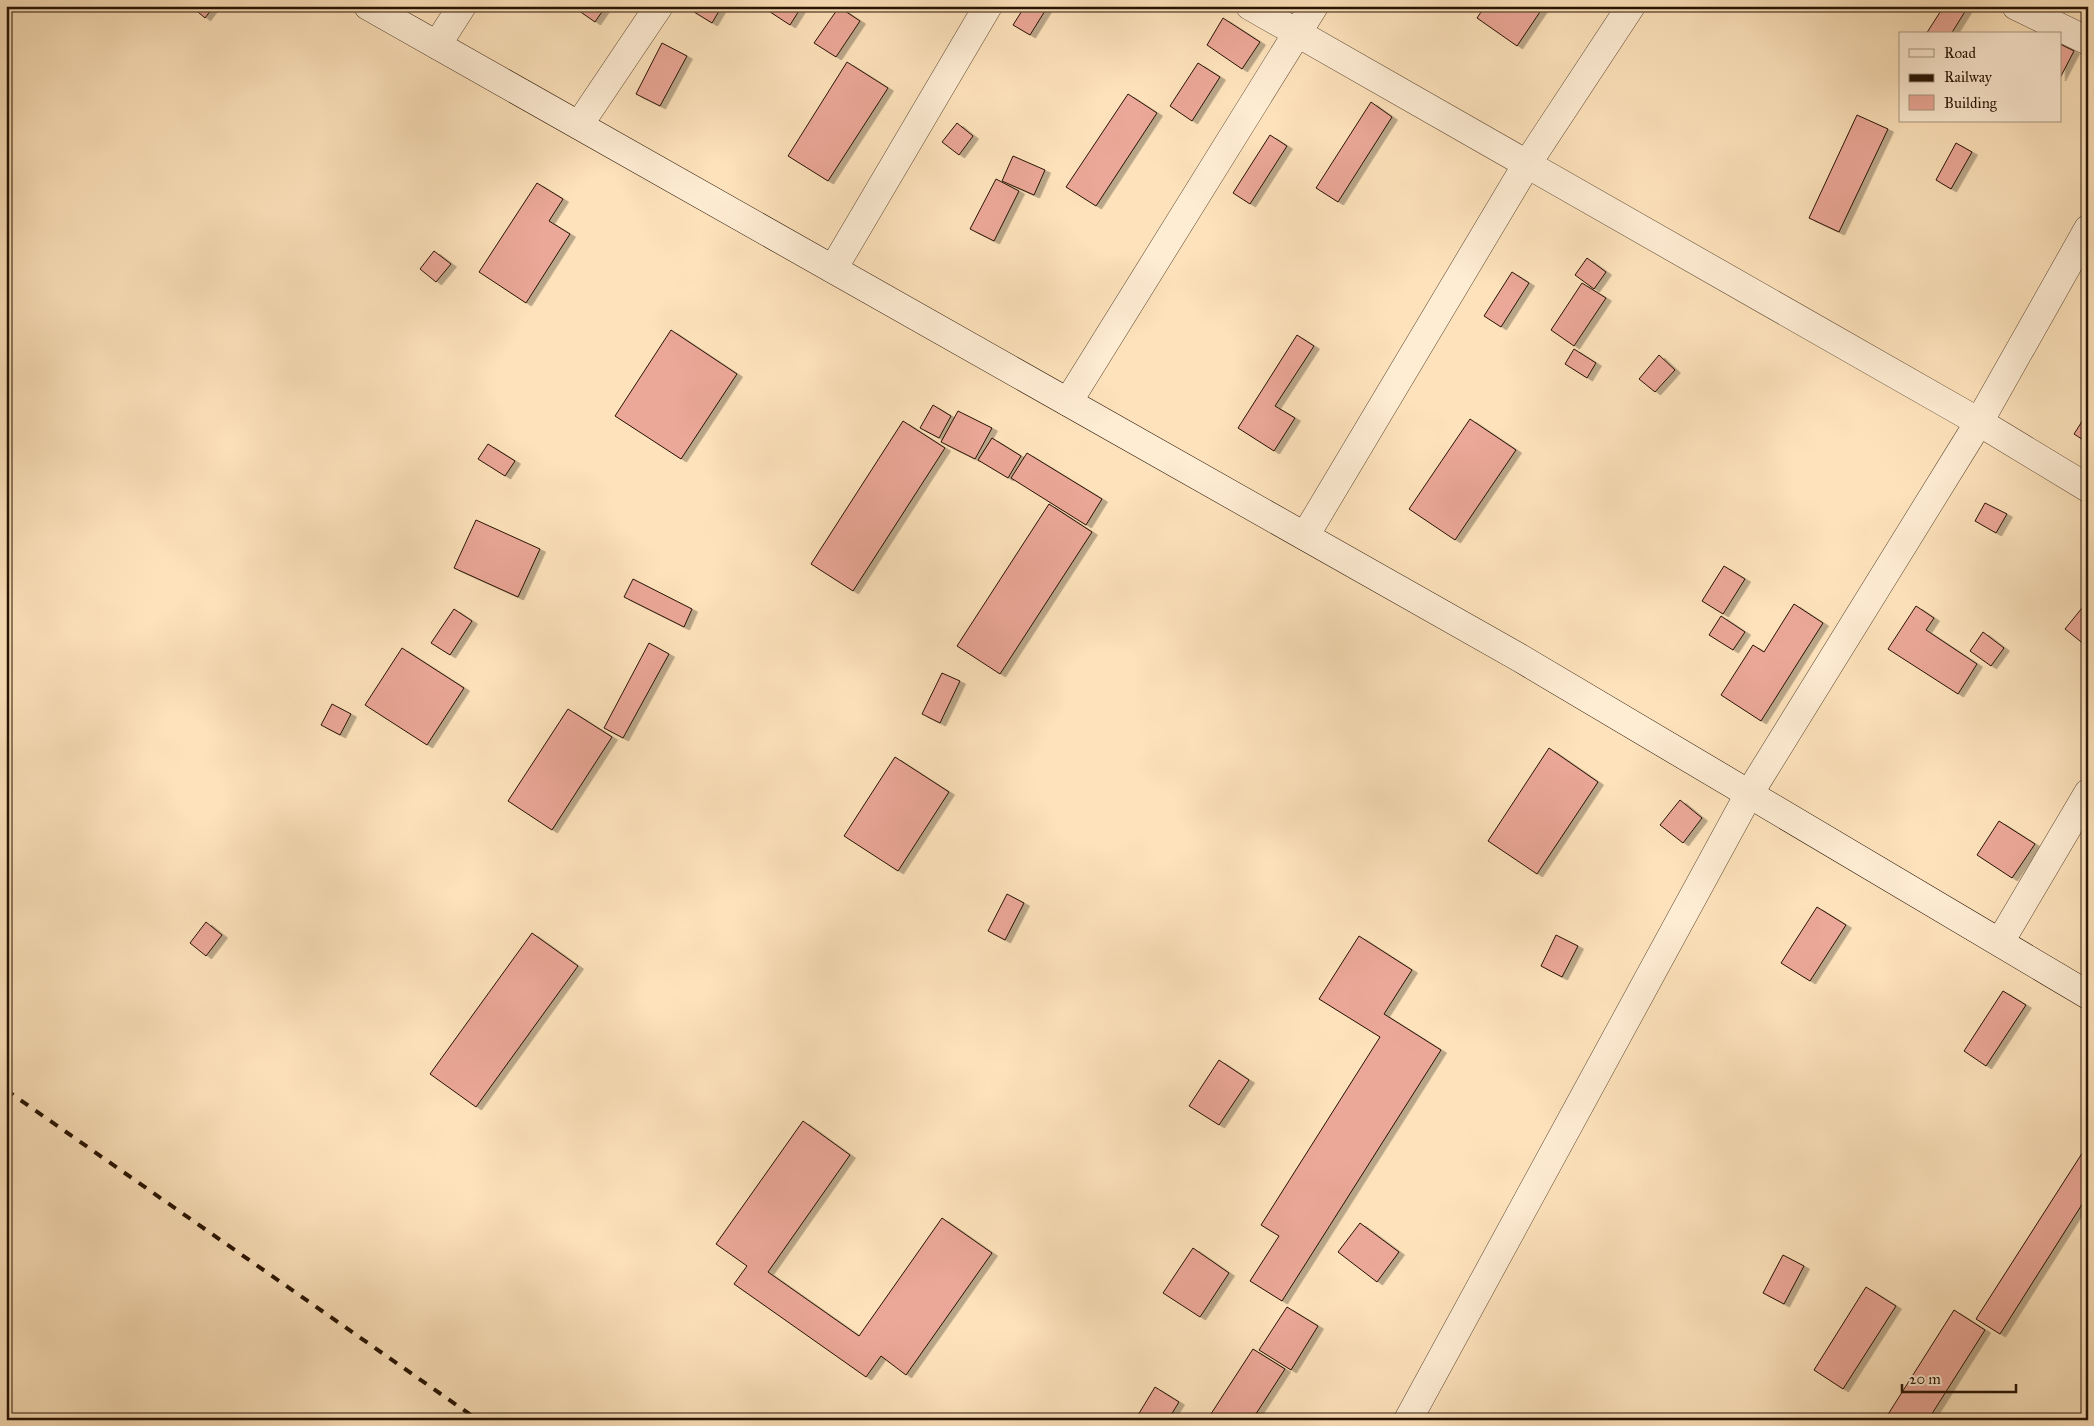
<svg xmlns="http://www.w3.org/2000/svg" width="2094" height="1426" viewBox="0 0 2094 1426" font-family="'IM FELL Great Primer',serif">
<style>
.building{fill:#eba797;stroke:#271303;filter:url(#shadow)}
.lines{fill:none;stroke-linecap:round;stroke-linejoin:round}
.street-casing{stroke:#5c4731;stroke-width:29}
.secondary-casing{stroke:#271303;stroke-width:29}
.street{stroke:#feecd3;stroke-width:28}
.secondary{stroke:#feecd3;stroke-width:28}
.rail{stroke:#271303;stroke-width:4;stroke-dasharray:9 9;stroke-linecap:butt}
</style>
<defs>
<filter id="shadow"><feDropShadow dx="5.5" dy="3" stdDeviation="0" flood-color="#0004"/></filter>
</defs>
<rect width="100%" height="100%" fill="#fde2bb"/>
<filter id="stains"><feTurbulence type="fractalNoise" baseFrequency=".004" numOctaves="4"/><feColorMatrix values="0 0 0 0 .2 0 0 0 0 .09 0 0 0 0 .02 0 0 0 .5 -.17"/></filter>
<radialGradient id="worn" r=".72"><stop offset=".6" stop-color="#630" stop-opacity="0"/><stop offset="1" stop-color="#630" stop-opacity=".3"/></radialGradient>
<!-- building -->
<path class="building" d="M191 6H214L205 18Z
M572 6H606L595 22Z
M698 6H722L712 23 694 12Z
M761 6H802L790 25Z
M1025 6H1048L1030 35 1013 25Z
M1485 6H1544L1517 46 1477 18Z
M1944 6H1960L1966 10 1951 34H1926Z
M839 7 860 21 836 57 814 43Z
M1223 18 1260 42 1242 69 1207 45Z
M662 43 687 56 660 106 636 94Z
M2060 44 2074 51 2060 78Z
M847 62 888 88 828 181 788 156Z
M1198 63 1220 77 1192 121 1170 106Z
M1128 94 1157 113 1096 206 1066 187Z
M1371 102 1392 117 1338 202 1316 188Z
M1857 115 1888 129 1839 232 1809 218Z
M957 123 973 136 959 155 942 142Z
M1270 135 1287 146 1250 204 1233 193Z
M1956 143 1972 152 1951 189 1936 180Z
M1013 156 1045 170 1034 195 1002 181Z
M996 179 1019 191 994 241 970 229Z
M537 183 563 199 549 221 570 234 526 303 479 272Z
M434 251 451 264 436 282 420 269Z
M1587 258 1606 272 1594 289 1575 275Z
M1512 272 1529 283 1501 327 1484 316Z
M1582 283 1606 298 1574 346 1551 330Z
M671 330 737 374 681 459 615 416Z
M1297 335 1314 346 1275 406 1295 418 1274 451 1238 428Z
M1574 349 1596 363 1587 378 1565 364Z
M1659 355 1675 370 1655 392 1639 379Z
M933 405 951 416 939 438 920 428Z
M958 411 992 428 975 459 941 442Z
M2088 412V443L2074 434Z
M1470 419 1516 450 1455 540 1409 509Z
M903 421 945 448 853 591 811 564Z
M992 438 1021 456 1008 478 978 460Z
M488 444 515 461 505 476 478 459Z
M1027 453 1102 499 1086 525 1011 478Z
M1985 503 2007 514 1996 533 1975 521Z
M1049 504 1092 532 1000 674 957 646Z
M476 520 540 549 518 597 454 568Z
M1724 566 1745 579 1723 614 1702 601Z
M633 579 692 609 684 627 624 597Z
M1794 604 1823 623 1761 721 1721 695 1753 645 1764 652Z
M1916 606 1934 618 1926 630 1977 664 1958 694 1888 649Z
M2082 608 2088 613V641L2085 645 2065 629Z
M454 609 472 621 450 655 431 643Z
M1721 616 1745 632 1733 650 1709 635Z
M1983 632 2004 648 1991 666 1970 651Z
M649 643 669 654 623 738 604 728Z
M402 648 464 688 427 745 365 705Z
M942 673 960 681 940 723 922 714Z
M332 704 351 714 340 735 321 725Z
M568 709 612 737 552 830 508 801Z
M1549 748 1598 782 1537 874 1488 841Z
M895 757 949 792 898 871 844 836Z
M1680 800 1702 818 1683 843 1660 825Z
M1999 821 2035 844 2012 878 1977 855Z
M1007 894 1024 903 1005 940 988 931Z
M1817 907 1846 925 1810 981 1781 963Z
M206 922 222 935 206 956 190 943Z
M532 933 578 966 476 1107 430 1074Z
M1556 935 1578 946 1562 977 1541 966Z
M1359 936 1412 970 1384 1014 1441 1050 1282 1301 1250 1281 1279 1236 1261 1225 1380 1037 1319 999Z
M2003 991 2026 1005 1986 1066 1964 1051Z
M1219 1060 1249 1080 1219 1125 1189 1106Z
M803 1121 850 1155 768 1272 859 1336 942 1218 992 1253 906 1375 881 1356 866 1377 734 1284 747 1266 716 1244Z
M2088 1144V1195L2000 1334 1976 1319Z
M1360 1223 1399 1252 1377 1282 1338 1252Z
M1193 1248 1229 1273 1200 1317 1163 1293Z
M1783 1255 1804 1266 1784 1304 1763 1293Z
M1866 1287 1896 1306 1843 1389 1814 1370Z
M1287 1307 1318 1326 1291 1370 1259 1350Z
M1954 1310 1985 1330 1928 1420H1892L1887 1416Z
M1253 1349 1285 1369 1252 1420H1207Z
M1155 1387 1179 1402 1168 1420H1135Z"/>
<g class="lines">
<!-- street casing -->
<g class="street-casing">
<path id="street" d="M1250 6 1979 422 2088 488
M2016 6 2088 41
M437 45 462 6
M579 125 659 6
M833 269 988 6
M1068 402 1314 6
M1305 536 1527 164 1631 6
M2000 942 2088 793
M1408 1420 1749 794 1979 422 2088 229"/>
</g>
<!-- secondary casing -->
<g class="secondary-casing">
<path id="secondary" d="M368 6 1520 658 2088 995"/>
</g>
<!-- street -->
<use href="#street" class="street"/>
<!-- secondary -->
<use href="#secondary" class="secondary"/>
<!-- rail -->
<path class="rail" d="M6 1090 478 1420"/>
</g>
<!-- margin -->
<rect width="2094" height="1426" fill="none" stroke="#fde2bb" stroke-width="25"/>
<rect x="8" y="8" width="2079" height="1411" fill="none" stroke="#271303" stroke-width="2.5"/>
<rect x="12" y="12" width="2069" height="1401" fill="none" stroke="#271303"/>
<!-- legend -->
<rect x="1899" y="32" width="162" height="90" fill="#feecd3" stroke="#a89580"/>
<rect x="1909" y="49" width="25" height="8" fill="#feecd3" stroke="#a89580"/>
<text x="1944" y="58" font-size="15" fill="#271303">Road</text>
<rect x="1909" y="74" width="25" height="8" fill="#271303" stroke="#a89580"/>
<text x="1944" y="82" font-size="15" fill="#271303">Railway</text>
<rect x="1909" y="95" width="25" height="15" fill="#eba797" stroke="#a89580"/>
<text x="1944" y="108" font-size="15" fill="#271303">Building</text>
<!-- scale -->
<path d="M1902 1384v8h114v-8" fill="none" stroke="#271303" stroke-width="2.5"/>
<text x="1909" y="1384" font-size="15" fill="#271303" stroke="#feecd3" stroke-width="4" paint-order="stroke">20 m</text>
<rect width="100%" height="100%" filter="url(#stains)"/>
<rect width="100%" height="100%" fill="url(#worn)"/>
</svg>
